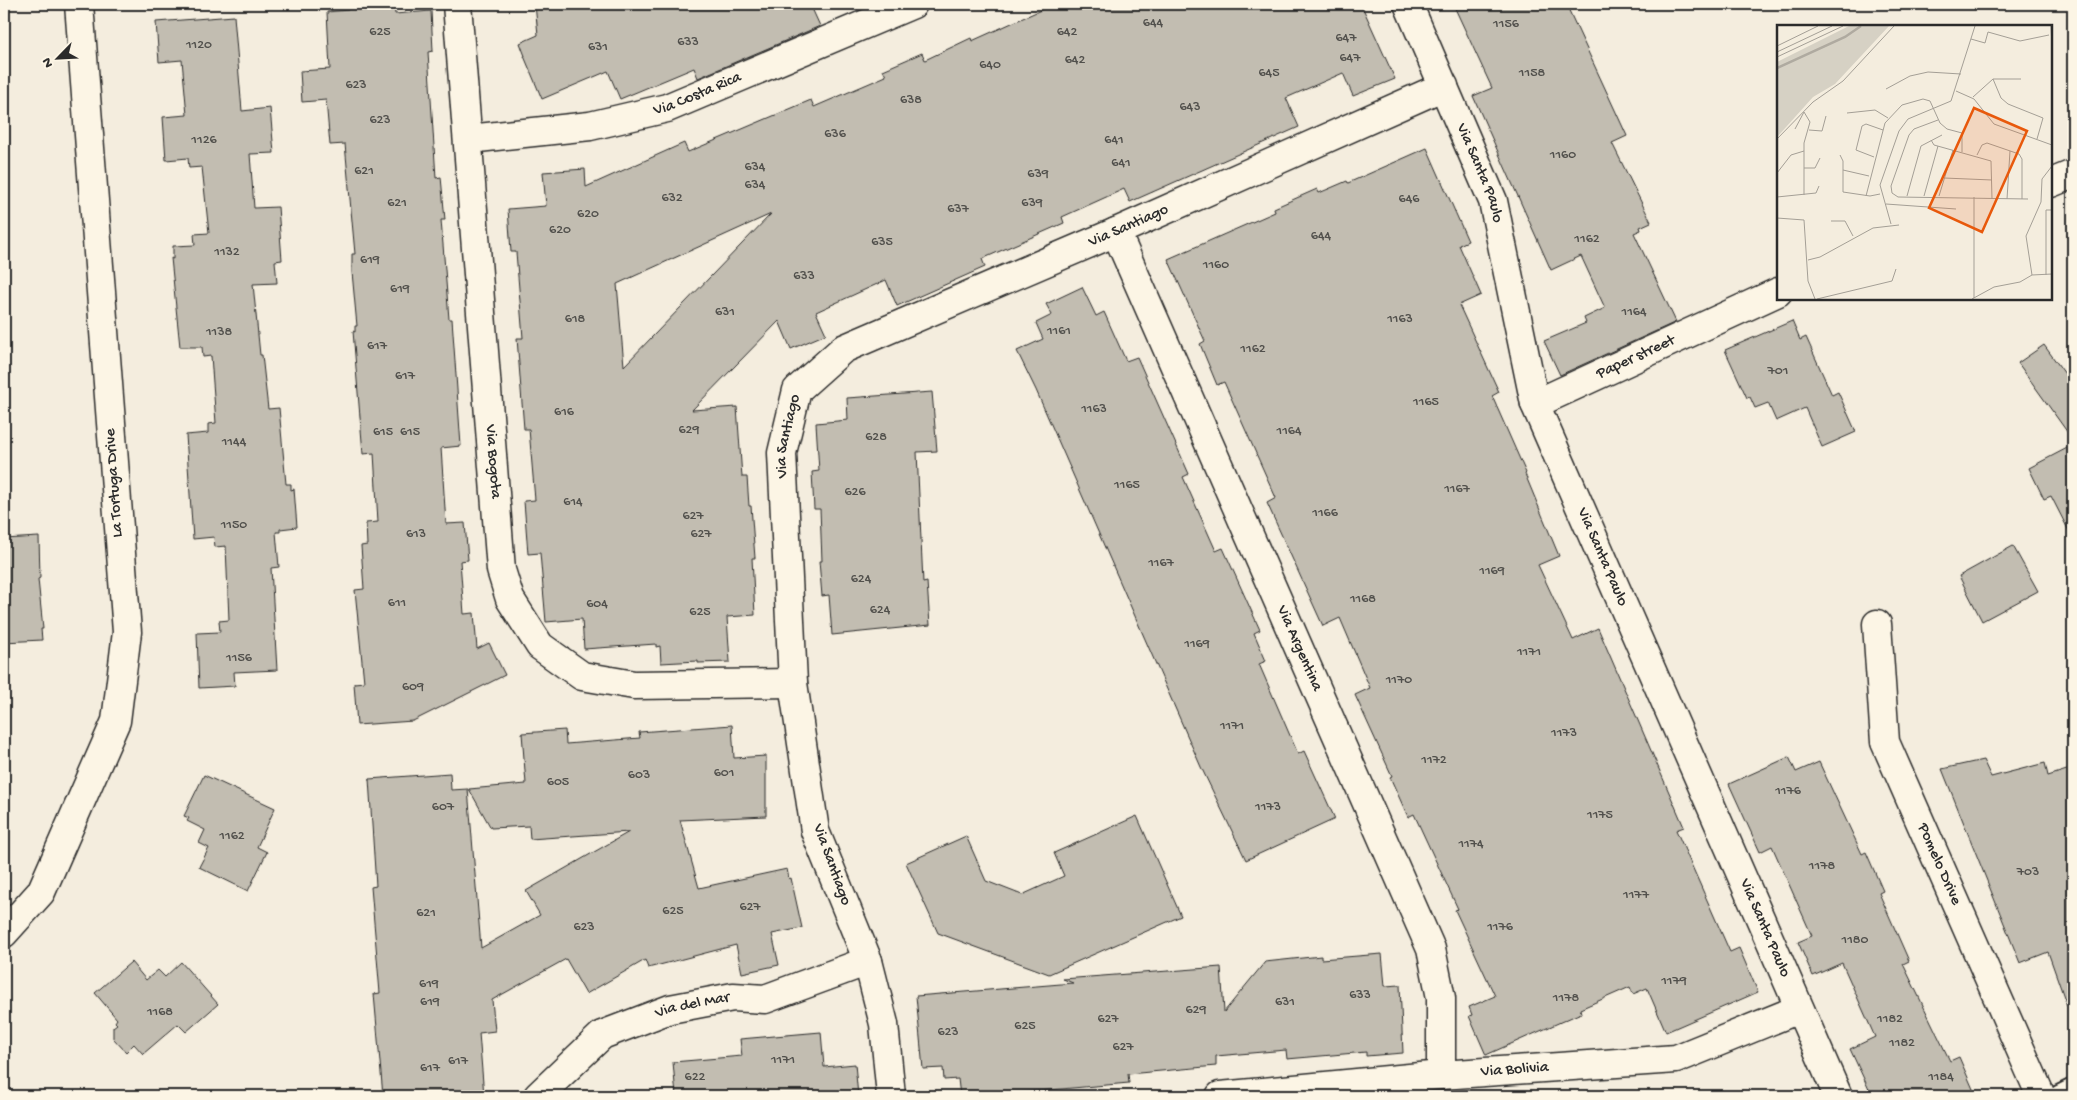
<svg xmlns="http://www.w3.org/2000/svg" width="2077" height="1100" viewBox="0 0 2077 1100" font-family="'Gochi Hand',sans-serif">
<style>
.building{fill:#c2bdb1;stroke:#2b2b2b;fill-rule:evenodd}
.lines{fill:none;stroke-linecap:round;stroke-linejoin:round}
.service-casing{stroke:#2b2b2b;stroke-width:24}
.minor-casing{stroke:#2b2b2b;stroke-width:31}
.tertiary-casing{stroke:#2b2b2b;stroke-width:31}
.service{stroke:#fcf5e5;stroke-width:20}
.minor{stroke:#fcf5e5;stroke-width:28}
.tertiary{stroke:#fcf5e5;stroke-width:28}
.labels{text-anchor:middle;dominant-baseline:central;stroke-width:4.5;stroke-linejoin:round;paint-order:stroke}
.number-label{font-size:14px;fill:#51504c}
.street-label{font-size:16px;fill:#2b2b2b;stroke:#fcf5e5}
.inset-river{fill:none;stroke:#afaaa0;stroke-width:2.5}
.inset-road{fill:none;stroke:#a49f96;stroke-width:1}
.view{fill:#e8590c;fill-opacity:0.15;stroke:#e8590c;stroke-width:2.5}
.inset-edge{fill:none;stroke:#2b2b2b;stroke-width:2.5}
</style>
<rect width="100%" height="100%" fill="#f4edde"/>
<filter id="ink" filterUnits="userSpaceOnUse"><feTurbulence type="fractalNoise" baseFrequency=".02" numOctaves="2"/><feDisplacementMap in="SourceGraphic" scale="10" xChannelSelector="R" yChannelSelector="G"/><feConvolveMatrix kernelMatrix="1 2 1 2 8 2 1 2 1" color-interpolation-filters="sRGB"/></filter>
<g filter="url(#ink)">
<!-- building -->
<path class="building" d="M348 4H394L395 14 431 11 433 51 428 52 436 178 441 177 445 220H441L449 319H452L461 446 441 448 446 524 465 523 468 560 460 561 464 614 474 613 477 649 489 643 505 675 413 721 357 725 354 683 364 682 355 590 364 589 361 546 367 545 366 523 378 522 374 453 363 454 353 331 355 332V326H357L352 272V254H355L345 144 330 145 326 100 302 102 300 71 330 69 327 12 348 10Z
M535 4H810L820 26 698 78 694 68 620 99 608 71 542 99 524 56H525L520 43 538 35Z
M1054 4H1361L1395 79 1353 96 1343 73 1286 98 1299 127 1130 202 1124 189 1062 217 1064 223 982 259 985 267 897 306 886 280 816 312 826 334 791 349 779 321 692 410 737 407 742 477H747L749 506H751L755 558H752L755 615 727 617 730 662 698 663V661L661 663 660 646 656 647V644L584 649 582 619 546 622 540 553 528 554 524 501 535 500 529 429H524L517 338H523L516 252H511L508 209 546 206 543 172 585 169 586 187 684 143 688 152 811 100 814 107 886 76 883 70 922 53 925 60 971 38 972 41ZM771 214 624 366 617 284Z
M1453 4H1566L1627 136 1612 143 1651 222 1640 227 1641 230 1634 233 1676 322 1560 375 1544 341 1586 323 1584 318 1605 308 1581 256 1551 270 1473 96 1492 88Z
M234 16 242 111 270 108 274 153 250 154 254 208 278 207 282 260 275 261 277 283 253 284 260 355H262L268 409 279 408 286 484H291V490L294 489 297 527 280 529V532H276L279 567 271 568 277 670 234 672 235 686 199 688 197 633 220 632 219 621 229 620 226 546 215 547 214 537 193 539 186 435 208 433V424L216 423 211 356 203 357 202 347H180L171 258 173 259V246L195 245 194 234 209 233 202 167 189 168 188 158 166 160 163 117 187 115 182 60 159 62 156 22Z
M1427 148 1468 241 1459 245 1481 295 1459 305 1499 392 1492 396 1526 473 1525 474 1559 556 1538 565 1573 640 1598 628 1684 827 1676 830 1730 952 1739 948 1758 992 1666 1032 1647 988 1633 994 1630 987 1580 1009 1581 1013 1486 1055 1469 1016 1472 1015 1469 1007 1495 996 1455 910 1458 909 1414 814 1408 817 1390 777 1392 776 1355 695 1370 688 1340 618 1323 626 1267 503 1276 498 1224 382 1217 385 1200 344 1205 341 1168 259 1275 212 1274 208 1317 189 1319 193 1347 181 1348 183Z
M1082 287 1096 316 1104 312 1126 361 1137 357 1189 474 1183 477 1216 551 1223 548 1260 630 1254 633 1266 661 1259 664 1298 754 1304 751 1335 819 1246 860 1201 767 1036 390 1017 351 1043 339 1036 323 1052 315 1046 304Z
M1792 321 1800 340 1806 337 1832 395 1838 392 1856 432 1822 447 1805 408 1776 421 1768 403 1755 408 1750 397 1747 398 1725 350Z
M2044 345 2073 385V440L2018 363Z
M932 392 937 451 917 452 923 583 927 582 930 625 832 635 829 595 822 596 819 561H822L820 509H814L812 472 819 471 816 423 848 420 847 398Z
M2073 445V539L2051 496 2044 499 2029 468Z
M39 537 40 578 38 579 43 629H41L42 640 4 642V539Z
M2013 546 2038 591 1982 621 1959 576Z
M732 725 734 758 766 756V816L680 820 699 888 787 869 789 879 791 878 802 928 772 934 779 965 742 973 736 945 648 968 645 960 586 994 566 959 492 1000 495 1031 479 1033 484 1096H383L374 994 380 993 371 887 376 886 369 779 450 773 451 790 468 789 481 948 540 915 526 891 629 832 530 839 529 826 491 828 469 789 526 784 522 733 565 730 566 744 640 738 639 732Z
M1789 757 1796 772 1819 762 1862 854 1866 852 1883 891 1879 893 1909 961 1903 964 1950 1061 1959 1057 1976 1096H1872L1850 1049 1875 1037 1842 963 1813 976 1798 942 1812 936 1772 846 1760 852 1729 784Z
M1983 760 1991 777 2045 763 2048 776 2073 768V1013L2070 1014 2048 952 2020 963 1942 769Z
M204 775 275 808 257 847 267 852 248 891 199 867 209 848 199 843 205 830 187 821 189 818 184 816Z
M1137 816 1181 916 1049 974 938 933 906 863 966 836 986 881 1022 895 1064 876 1054 853Z
M1382 954 1385 986 1400 985 1403 1053 1366 1056V1052L1287 1059 1286 1050 1216 1056V1066L1128 1074 1129 1083 982 1096H960L958 1079 944 1080 943 1068 923 1069 916 996 1073 983 1063 979 1221 967 1224 1012 1265 962 1321 956V959Z
M131 962 146 980 158 970 165 977 181 962 218 1004 186 1032 178 1024 143 1054 134 1044 126 1052 113 1038V1027L117 1024 115 1022 117 1019 95 993Z
M821 1032 824 1067 855 1064 858 1096H676L673 1062 742 1056 740 1039Z"/>
<g class="lines">
<!-- service casing -->
<g class="service-casing">
<path id="service" d="M2059 1096 2073 1089"/>
</g>
<!-- minor casing -->
<g class="minor-casing">
<g id="minor">
<path id="s1" d="M457 4 501 570 510 599 540 646 582 676 634 685 793 683"/>
<path id="s2" d="M1408 4 1493 201 1535 404 1838 1096"/>
<path id="s3" d="M469 139 590 126 667 108 913 4"/>
<path d="M2051 183 2073 174"/>
<path id="s4" d="M1116 232 1431 949 1441 998V1075"/>
<path id="s5" d="M1535 404 1778 292"/>
<path id="s6" d="M538 1096 602 1035 670 1009 733 997 765 999 868 961"/>
<path id="s7" d="M891 1096 884 1024 868 961 815 831 793 683 782 453 797 390 843 349 1116 232 1444 86"/>
<path id="s8" d="M1220 1096 1441 1075 1676 1059 1799 1009"/>
</g>
</g>
<!-- tertiary casing -->
<g class="tertiary-casing">
<g id="tertiary">
<path id="s9" d="M1877 624 1885 742 2041 1096"/>
<path d="M4 933 41 892 116 721 127 632 79 4"/>
</g>
</g>
<!-- service -->
<use href="#service" class="service"/>
<!-- minor -->
<use href="#minor" class="minor"/>
<!-- tertiary -->
<use href="#tertiary" class="tertiary"/>
</g>
</g>
<g class="labels">
<!-- number labels -->
<g class="number-label">
<text x="1153" y="23">644</text>
<text x="1506" y="24">1156</text>
<text x="380" y="32">625</text>
<text x="1067" y="32">642</text>
<text x="1346" y="38">647</text>
<text x="688" y="42">633</text>
<text x="199" y="45">1120</text>
<text x="598" y="47">631</text>
<text x="1350" y="58">647</text>
<text x="1075" y="60">642</text>
<text x="990" y="65">640</text>
<text x="1269" y="73">645</text>
<text x="1532" y="73">1158</text>
<text x="356" y="85">623</text>
<text x="911" y="100">638</text>
<text x="1190" y="107">643</text>
<text x="380" y="120">623</text>
<text x="835" y="134">636</text>
<text x="204" y="140">1126</text>
<text x="1114" y="140">641</text>
<text x="1563" y="155">1160</text>
<text x="1121" y="163">641</text>
<text x="755" y="167">634</text>
<text x="364" y="171">621</text>
<text x="1038" y="174">639</text>
<text x="755" y="185">634</text>
<text x="672" y="198">632</text>
<text x="1409" y="199">646</text>
<text x="397" y="203">621</text>
<text x="1032" y="203">639</text>
<text x="958" y="209">637</text>
<text x="588" y="214">620</text>
<text x="560" y="230">620</text>
<text x="1321" y="236">644</text>
<text x="1587" y="239">1162</text>
<text x="882" y="242">635</text>
<text x="227" y="252">1132</text>
<text x="370" y="260">619</text>
<text x="1216" y="265">1160</text>
<text x="804" y="276">633</text>
<text x="400" y="289">619</text>
<text x="725" y="312">631</text>
<text x="1634" y="312">1164</text>
<text x="575" y="319">618</text>
<text x="1400" y="319">1163</text>
<text x="1059" y="331">1161</text>
<text x="219" y="332">1138</text>
<text x="377" y="346">617</text>
<text x="1253" y="349">1162</text>
<text x="1778" y="371">701</text>
<text x="405" y="376">617</text>
<text x="1426" y="402">1165</text>
<text x="1094" y="409">1163</text>
<text x="564" y="412">616</text>
<text x="689" y="430">629</text>
<text x="1289" y="431">1164</text>
<text x="383" y="432">615</text>
<text x="410" y="432">615</text>
<text x="876" y="437">628</text>
<text x="234" y="442">1144</text>
<text x="1127" y="485">1165</text>
<text x="1457" y="489">1167</text>
<text x="855" y="492">626</text>
<text x="573" y="502">614</text>
<text x="1325" y="513">1166</text>
<text x="693" y="516">627</text>
<text x="234" y="525">1150</text>
<text x="416" y="534">613</text>
<text x="701" y="534">627</text>
<text x="1161" y="563">1167</text>
<text x="1492" y="571">1169</text>
<text x="861" y="579">624</text>
<text x="1363" y="599">1168</text>
<text x="397" y="603">611</text>
<text x="597" y="604">604</text>
<text x="880" y="610">624</text>
<text x="700" y="612">625</text>
<text x="1197" y="644">1169</text>
<text x="1529" y="652">1171</text>
<text x="239" y="658">1156</text>
<text x="1399" y="680">1170</text>
<text x="413" y="687">609</text>
<text x="1232" y="726">1171</text>
<text x="1564" y="733">1173</text>
<text x="1434" y="760">1172</text>
<text x="724" y="773">601</text>
<text x="639" y="775">603</text>
<text x="558" y="782">605</text>
<text x="1788" y="791">1176</text>
<text x="443" y="807">607</text>
<text x="1268" y="807">1173</text>
<text x="1600" y="815">1175</text>
<text x="232" y="836">1162</text>
<text x="1471" y="844">1174</text>
<text x="1822" y="866">1178</text>
<text x="2028" y="872">703</text>
<text x="1636" y="895">1177</text>
<text x="750" y="907">627</text>
<text x="673" y="911">625</text>
<text x="426" y="913">621</text>
<text x="584" y="927">623</text>
<text x="1500" y="927">1176</text>
<text x="1855" y="940">1180</text>
<text x="1674" y="981">1179</text>
<text x="429" y="984">619</text>
<text x="1360" y="995">633</text>
<text x="1566" y="998">1178</text>
<text x="430" y="1002">619</text>
<text x="1285" y="1002">631</text>
<text x="1196" y="1010">629</text>
<text x="160" y="1012">1168</text>
<text x="1108" y="1019">627</text>
<text x="1890" y="1019">1182</text>
<text x="1025" y="1026">625</text>
<text x="948" y="1032">623</text>
<text x="1902" y="1043">1182</text>
<text x="1123" y="1047">627</text>
<text x="783" y="1060">1171</text>
<text x="458" y="1061">617</text>
<text x="430" y="1068">617</text>
<text x="695" y="1077">622</text>
<text x="1941" y="1077">1184</text>
</g>
<!-- street labels -->
<g class="street-label">
<text stroke="none"><textPath href="#s3" startOffset="234">Via Costa Rica</textPath></text>
<text stroke="none"><textPath href="#s2" startOffset="184">Via Santa Paulo</textPath></text>
<text stroke="none"><textPath href="#s7" startOffset="1095">Via Santiago</textPath></text>
<text stroke="none"><textPath href="#s5" startOffset="111">Paper street</textPath></text>
<text stroke="none"><textPath href="#s7" startOffset="675">Via Santiago</textPath></text>
<text stroke="none"><textPath href="#s1" startOffset="459">Via Bogota</textPath></text>
<text transform="translate(115 483) rotate(-94)">La Tortuga Drive</text>
<text stroke="none"><textPath href="#s2" startOffset="589">Via Santa Paulo</textPath></text>
<text stroke="none"><textPath href="#s4" startOffset="455">Via Argentina</textPath></text>
<text transform="translate(831 865) rotate(70)">Via Santiago</text>
<text stroke="none"><textPath href="#s9" startOffset="252">Pomelo Drive</textPath></text>
<text stroke="none"><textPath href="#s2" startOffset="994">Via Santa Paulo</textPath></text>
<text stroke="none"><textPath href="#s6" startOffset="184">Via del Mar</textPath></text>
<text stroke="none"><textPath href="#s8" startOffset="296">Via Bolivia</textPath></text>
</g>
</g>
<!-- overview -->
<g transform="translate(1777 25)">
<rect width="275" height="275" fill="#f4edde"/>
<path d="M72 1H112L58 59 36 72 0 112V37Z" fill="#d6d1c4"/>
<path class="inset-river" d="M0 43 68 12 84 1"/>
<path class="inset-road" d="M274 1 275 22M194 14 208 18 211 7 243 16 272 10M0 21 41 1M0 27 55 1M0 32 66 1M216 54 224 73 231 79 266 93 260 114M109 64 133 51 151 47 184 49M179 66 197 74 217 99 275 120M196 72 216 54H244M27 87 33 97 27 118V170M70 88 98 85 111 93M161 95 137 104 132 110 114 161 115 168 121 172 251 174M18 104 27 87M32 105 45 106 49 91M0 114 36 77 66 56 117 1M154 115 157 120 214 136 215 174M63 130 66 136V167L93 171 103 169M200 130 205 120 210 118 242 129 245 134V174M97 132 79 125 85 101 89 99 106 105M27 143H38L43 133M66 145 92 151M0 148 14 130 27 126M167 153 215 155M89 171 108 98 125 80 146 74 153 76 163 98 170 104 185 108V127M130 171 144 121 165 110M147 171 161 121M162 171 176 125M0 172 39 168 42 161M230 174 233 126M109 179 179 184M0 193 27 195 31 256 38 274M54 196H68L76 211M114 199 103 160 122 106 131 94 174 76 198 1M31 235 43 232 96 203 122 200M255 250 249 211 264 177 265 154 275 141M269 250V185H275M197 273V172M40 274 115 256 119 244M195 274 217 262 243 257 255 250 275 249"/>
<path class="view" d="M197 83 250 106 205 207 152 183Z"/>
<rect width="275" height="275" class="inset-edge"/>
</g>
<!-- margin -->
<rect width="2077" height="1100" fill="none" stroke="#fcf5e5" stroke-width="20"/>
<rect x="10" y="10" width="2057" height="1080" fill="none" stroke="#2b2b2b" stroke-width="2" filter="url(#ink)"/>
<!-- north arrow -->
<g transform="translate(58 58) rotate(246)" stroke="#fcf5e5" stroke-width="4" paint-order="stroke">
<path d="M0-4L9 19L0 12L-9 19Z" fill="#2b2b2b"/>
<text y="-8" font-size="14" font-weight="bold" text-anchor="middle" fill="#2b2b2b">N</text>
</g>
</svg>
